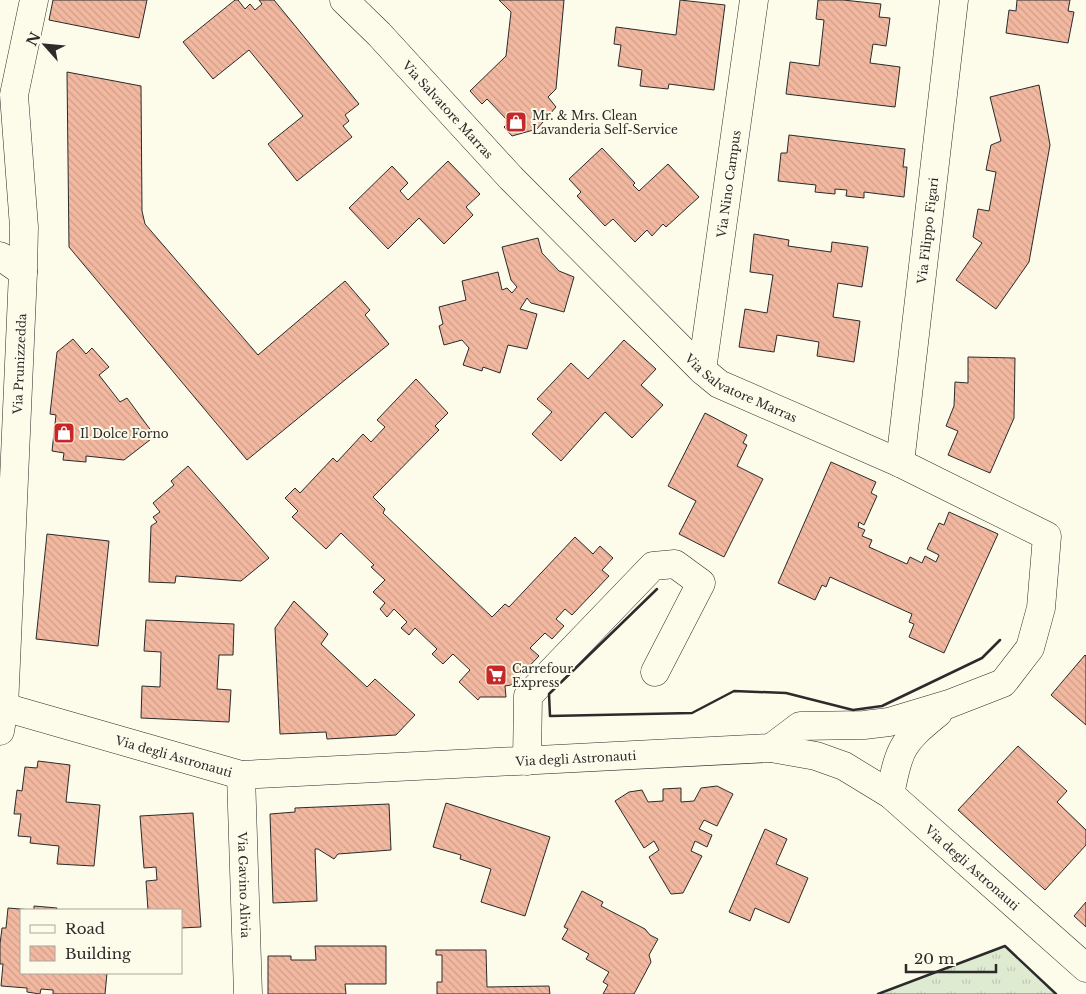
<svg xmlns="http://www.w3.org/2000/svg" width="1086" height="994" viewBox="0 0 1086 994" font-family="'Libre Baskerville',serif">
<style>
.grass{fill:url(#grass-tufts);stroke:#74746e}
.building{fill:url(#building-back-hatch);stroke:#2b2b2b}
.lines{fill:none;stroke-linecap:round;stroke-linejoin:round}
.minor-casing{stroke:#2b2b2b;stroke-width:29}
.major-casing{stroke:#2b2b2b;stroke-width:29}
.minor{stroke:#fdfbea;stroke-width:28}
.major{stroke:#fdfbea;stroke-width:28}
.wall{stroke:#2b2b2b;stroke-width:2.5}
.labels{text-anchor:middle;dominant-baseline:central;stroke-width:4;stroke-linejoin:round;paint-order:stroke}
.street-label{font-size:12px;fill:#2b2b2b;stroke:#fdfbea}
.poi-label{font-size:12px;fill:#2b2b2b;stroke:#fdfbea;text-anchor:start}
</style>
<defs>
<pattern id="grass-tufts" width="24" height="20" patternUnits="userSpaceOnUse" patternTransform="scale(1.25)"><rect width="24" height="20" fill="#deebd1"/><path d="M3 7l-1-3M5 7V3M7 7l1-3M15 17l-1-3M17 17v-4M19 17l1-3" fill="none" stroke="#bfcab4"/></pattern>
<pattern id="building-back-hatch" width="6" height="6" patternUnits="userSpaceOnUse" patternTransform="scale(1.25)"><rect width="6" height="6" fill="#f2b8a0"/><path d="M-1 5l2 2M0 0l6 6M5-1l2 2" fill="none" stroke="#d09e8a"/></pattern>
</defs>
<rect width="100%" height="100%" fill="#fdfbea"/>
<!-- grass -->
<path class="grass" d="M1005 946 1056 994H878Z"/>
<!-- building -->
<path class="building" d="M53 0H147L139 38 49 20Z
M235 0H238L245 9 250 4 255 10 262 4 259 0H274L359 104 345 115 349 121 343 126 352 137 297 181 268 144 303 116 249 50 213 79 183 42Z
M499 0H564L556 89 548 97 556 107 537 129 512 136 504 127 509 122 487 99 482 104 470 91 506 56 511 12Z
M680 0 725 5 714 90 669 84 668 89 640 86 642 70 618 66 621 45 614 44 616 27 676 35Z
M818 0H843L881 4 879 17 890 18 886 46 873 44 870 63 900 67 895 107 786 94 790 62 819 66 824 20 816 19Z
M1017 0H1070L1068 11 1074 12 1068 43 1006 33 1009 10 1016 11Z
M67 72 141 86 142 211 145 224 258 355 345 281 370 310 365 315 389 344 247 460 69 247Z
M1039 85 1050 145 1029 262 996 309 956 280 982 243 973 237 978 209 989 211 996 172 986 170 991 145 1001 141 990 97Z
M789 135 905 149 903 167H907L904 197 864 192V198L846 196 847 190 835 189V194L815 192 816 185 778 181 781 153H787Z
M602 148 635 183 633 185 639 191 668 164 699 197 666 227 663 224 652 236 647 230 635 242 613 219 605 226 577 196 581 192 569 179Z
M448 161 480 194 466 207 473 215 444 244 419 218 388 249 349 208 392 166 408 183 400 191 408 200Z
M754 234 789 240 788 246 831 252 832 242 868 247 862 287 838 283 833 317 860 321 854 362 817 356 819 342 777 335 774 352 739 347 745 309 767 313 773 275 750 272Z
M538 238 542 253 559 271 574 277 564 312 531 303 527 298 520 309 537 314 527 349 508 345 500 373 483 367 482 371 463 365 469 348 462 340 444 345 439 326 443 324 439 307 466 300 462 281 498 272 502 290 507 288 512 293 517 287 511 280 502 247Z
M73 339 86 354 92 348 109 367 99 375 120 402 127 398 155 436 124 460 86 456V462L63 460 64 453 52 451 56 415 50 414 57 352Z
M624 340 656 369 641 385 663 405 632 438 605 412 561 461 532 434 552 412 537 399 571 363 588 379Z
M968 357 1015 358 1014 418 990 473 948 455 958 431 946 426 954 406 955 382 968 383Z
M416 379 448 413 435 426 439 430 373 497 385 509 383 513 492 617 505 604 509 607 575 537 593 554 600 546 613 558 602 570 609 576 572 615 565 609 556 619 564 626 552 639 545 633 530 648 539 656 511 685 505 686 506 697H480L478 700 459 682 470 670 453 654 443 664 432 654 437 649 415 628 409 635 401 628 407 622 394 609 387 617 380 609 385 603 373 592 385 580 371 567 374 565 341 533 326 549 292 517 298 511 285 498 295 488 300 493 333 458 337 462 363 434 371 442 385 427 377 420Z
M705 413 747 435 743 443 747 445 737 466 763 479 724 557 679 534 696 501 668 486Z
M831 462 876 482 871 493 877 496 864 525 859 522 858 527 865 530 862 536 872 540 869 547 907 564 910 557 922 563 925 556 936 562 939 555 927 549 939 523 944 525 949 512 998 534 944 653 909 637 914 624 909 622 912 614 830 577 826 587 822 585 815 600 778 583Z
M188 466 269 558 241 581 176 576 175 583 149 582 151 526 157 522 153 517 160 512 153 503 174 485 171 481Z
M47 534 109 541 98 646 36 639Z
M294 601 328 634 321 644 367 687 375 679 415 715 396 735 327 739 326 732 280 734 275 628Z
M146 620 234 624 233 655H219L217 689 231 690 229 722 141 718 142 686 160 687 161 652 144 651Z
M1085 655 1086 656V725L1051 695Z
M1018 746 1067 791 1057 802 1086 830V845L1045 890 958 810Z
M38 761 70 765 66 802 100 805 94 866 57 864 59 846 30 843 31 837 18 836 21 814H14L17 790 22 791 25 767 37 768Z
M717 786 733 794 717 826 704 820 699 829 712 835 707 847 695 841 691 851 702 856 683 893 671 894 649 857 659 850 654 841 644 848 615 801 629 792 642 790 648 802 663 801V789L681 788V802L694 801 701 788Z
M446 803 550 837 525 916 481 902 491 869 460 859 461 855 433 847Z
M389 804 391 850 338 854 334 859 318 849H315L317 901 273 903 270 814 295 812V808Z
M193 813 201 927 181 928V910H148L146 881 157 880 156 867 144 868 140 816Z
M765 829 787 839 776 864 808 878 789 923 755 908 750 921 729 912Z
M582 891 603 902 601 906 645 929 650 935 658 939 649 955 651 962 634 994H603L608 985 603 982 609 972 586 959 589 954 562 939 568 929 564 927Z
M1086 902V927L1074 916Z
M34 906 57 908V910H34Z
M8 908 32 910H21V973H107L105 994H53V990L41 989 40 994 27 992V988L1 986 3 964H0V944L2 928H6Z
M315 946H386V984H345L346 994H268V956H291V960H316Z
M436 950H486L487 987 549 986 550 994H437V982H442V955H436Z"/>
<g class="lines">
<!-- minor casing -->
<g class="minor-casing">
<g id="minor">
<path id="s1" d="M344 0 379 34 511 178 702 370 719 384 900 463 1047 536 1041 608 1030 648 1003 683 949 704 889 722 864 725 800 726 771 748"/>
<path d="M0 256 23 272"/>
<path id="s2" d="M702 370 754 0"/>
<path id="s3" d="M900 463 954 0"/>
<path id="s4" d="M0 731 4 708 23 272 24 227 14 95 34 0"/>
<path d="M527 761 528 696 653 566 675 564 701 583 655 672"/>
<path id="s5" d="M241 775 248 994"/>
<path d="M890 794C900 747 901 743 938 713"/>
</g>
</g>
<!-- major casing -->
<g class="major-casing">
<g id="major">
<path id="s6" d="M0 706 241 775 771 748 816 756 844 766 890 794 1086 968"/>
</g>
</g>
<!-- minor -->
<use href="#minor" class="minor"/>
<!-- major -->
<use href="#major" class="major"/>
<!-- wall -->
<path class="wall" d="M657 589 549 694 550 716 692 713 734 691 786 693 853 710 882 706 982 658 1000 640
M878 994 1005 946 1056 994"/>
</g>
<!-- icons -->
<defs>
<g id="shop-square" transform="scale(1.125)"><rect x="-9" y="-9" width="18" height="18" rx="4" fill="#c62828" stroke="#fdfbea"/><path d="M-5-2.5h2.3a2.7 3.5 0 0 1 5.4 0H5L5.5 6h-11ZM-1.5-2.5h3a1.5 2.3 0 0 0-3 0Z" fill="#fff"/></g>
<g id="supermarket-square" transform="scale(1.125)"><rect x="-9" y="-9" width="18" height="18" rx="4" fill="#c62828" stroke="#fdfbea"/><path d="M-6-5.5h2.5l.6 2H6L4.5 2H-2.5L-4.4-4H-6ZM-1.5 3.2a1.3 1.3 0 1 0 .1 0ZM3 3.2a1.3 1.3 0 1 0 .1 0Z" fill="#fff"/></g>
</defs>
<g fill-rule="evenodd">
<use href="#shop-square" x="516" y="122"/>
<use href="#shop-square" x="64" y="433"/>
<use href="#supermarket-square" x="496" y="675"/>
</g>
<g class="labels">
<!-- street labels -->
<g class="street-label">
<text stroke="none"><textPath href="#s1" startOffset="151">Via Salvatore Marras</textPath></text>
<text stroke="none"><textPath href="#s2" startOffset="188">Via Nino Campus</textPath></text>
<text stroke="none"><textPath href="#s3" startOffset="234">Via Filippo Figari</textPath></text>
<text stroke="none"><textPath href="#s4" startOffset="368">Via Prunizzedda</textPath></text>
<text stroke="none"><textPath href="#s1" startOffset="558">Via Salvatore Marras</textPath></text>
<text stroke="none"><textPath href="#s6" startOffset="181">Via degli Astronauti</textPath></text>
<text stroke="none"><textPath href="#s6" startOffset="586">Via degli Astronauti</textPath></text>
<text stroke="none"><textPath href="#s6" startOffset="1021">Via degli Astronauti</textPath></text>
<text stroke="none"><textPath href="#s5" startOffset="110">Via Gavino Alivia</textPath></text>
</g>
<!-- poi labels -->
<g class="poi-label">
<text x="532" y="115">Mr. &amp; Mrs. Clean<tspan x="532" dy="14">Lavanderia Self-Service</tspan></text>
<text x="80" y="433">Il Dolce Forno</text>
<text x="512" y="668">Carrefour<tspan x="512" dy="14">Express</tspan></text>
</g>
</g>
<!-- legend -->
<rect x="20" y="909" width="162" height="65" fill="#fdfbea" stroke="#a9a89e"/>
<rect x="30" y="925" width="25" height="8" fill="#fdfbea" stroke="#a9a89e"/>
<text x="65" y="934" font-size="15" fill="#2b2b2b">Road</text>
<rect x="30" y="946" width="25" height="15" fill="url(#building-back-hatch)" stroke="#a9a89e"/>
<text x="65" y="959" font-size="15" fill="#2b2b2b">Building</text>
<!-- north arrow -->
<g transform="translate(45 45) rotate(297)" stroke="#fdfbea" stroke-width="4" paint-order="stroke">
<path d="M0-4L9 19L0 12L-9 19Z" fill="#2b2b2b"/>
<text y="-8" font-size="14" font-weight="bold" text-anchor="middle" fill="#2b2b2b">N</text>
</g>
<!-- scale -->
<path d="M906 964v8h90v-8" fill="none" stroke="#2b2b2b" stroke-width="2.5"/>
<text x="914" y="964" font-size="15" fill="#2b2b2b" stroke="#fdfbea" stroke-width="4" paint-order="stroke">20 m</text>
</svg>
